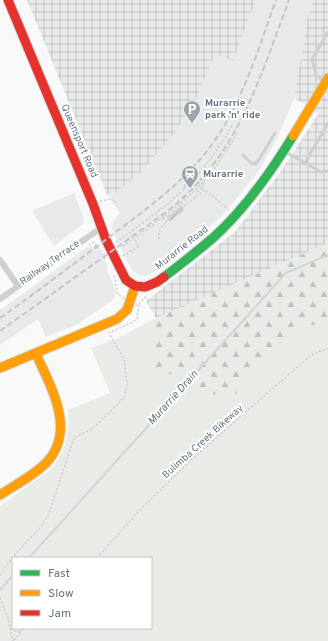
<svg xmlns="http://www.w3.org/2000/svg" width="328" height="641" viewBox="0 0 328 641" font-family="Overpass,sans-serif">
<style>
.built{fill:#e8e9e9}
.industrial{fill:url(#industrial-grid)}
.green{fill:#e8ebe6;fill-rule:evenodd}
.forest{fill:url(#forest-firs)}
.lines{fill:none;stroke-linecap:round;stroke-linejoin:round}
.stream{stroke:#ced6d9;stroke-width:2}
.building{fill:url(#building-hatch);stroke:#e8e8e8}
.fast-casing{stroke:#d5d6d7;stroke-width:11}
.slow-casing{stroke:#d5d6d7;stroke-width:11}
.jam-casing{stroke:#d5d6d7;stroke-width:11}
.path{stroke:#cbcccd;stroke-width:1.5;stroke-dasharray:2 2;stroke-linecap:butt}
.lane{stroke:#cecfd0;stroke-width:3}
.street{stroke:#cecfd0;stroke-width:6}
.fast{stroke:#30b455;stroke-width:9}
.slow{stroke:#ff9f0a;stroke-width:9}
.jam{stroke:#e5322d;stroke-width:9}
.rail{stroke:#c3c5c6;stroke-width:2;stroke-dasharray:6 3;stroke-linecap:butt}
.path-bridge{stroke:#cbcccd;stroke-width:1.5;stroke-dasharray:2 2;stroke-linecap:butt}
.labels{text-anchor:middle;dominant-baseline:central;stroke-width:4;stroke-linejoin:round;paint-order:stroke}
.poi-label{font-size:10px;font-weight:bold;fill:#657683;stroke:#fff;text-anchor:start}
.street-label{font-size:10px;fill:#657683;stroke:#fff}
.water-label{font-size:11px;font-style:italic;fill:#60757c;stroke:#fff}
</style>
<defs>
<pattern id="industrial-grid" width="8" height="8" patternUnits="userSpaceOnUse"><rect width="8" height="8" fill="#e8e9e9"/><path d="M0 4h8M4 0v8" fill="none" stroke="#c0c1c2"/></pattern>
<pattern id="forest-firs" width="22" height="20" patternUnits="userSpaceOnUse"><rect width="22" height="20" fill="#e8ebe6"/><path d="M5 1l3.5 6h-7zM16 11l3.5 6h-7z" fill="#c0c3c0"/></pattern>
<pattern id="building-hatch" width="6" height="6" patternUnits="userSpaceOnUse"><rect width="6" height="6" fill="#d0d2d3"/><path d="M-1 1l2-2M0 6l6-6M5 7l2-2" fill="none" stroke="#acafb1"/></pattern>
</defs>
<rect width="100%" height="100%" fill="#f9f9f9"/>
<!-- built -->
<path class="built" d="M256 0H313L308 16 294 98 277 139 259 171 222 216 181 251 154 272 148 275 142 276 137 274 133 271 122 252 111 226 114 220 120 213 108 196 140 173 173 135 193 105 215 53 233 61Z
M74 193 84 218 83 224 54 246 32 211Z
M95 245 107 264V270L115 289 116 294 113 300 76 325 46 337 38 319 0 345V310L86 248Z"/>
<!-- industrial -->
<path class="industrial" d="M27 0H256L233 61 215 54 193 105 173 135 140 173 116 192 107 195Z
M313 0H328V243L156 318 146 301 235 232 281 171 319 113 294 98 308 16Z"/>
<!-- green -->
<path class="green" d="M328 243V641H0V506L53 468 62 453 67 438 69 423 68 410 110 393 91 348 118 338 156 318ZM13 558H151V628H13Z"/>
<!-- forest -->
<path class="forest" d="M328 243V325H307L250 366 240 392 222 398 172 374 152 372 156 318Z"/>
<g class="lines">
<!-- stream -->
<path class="stream" d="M29 558 286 273 328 255
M0 590 13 575"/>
</g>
<!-- building -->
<path class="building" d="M181 205 185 210 170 222 166 217Z"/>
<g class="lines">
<!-- fast casing -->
<g class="fast-casing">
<path id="fast" d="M164 277C181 264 198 251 214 237 246 208 271 172 293 136"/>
</g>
<!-- slow casing -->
<g class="slow-casing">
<path id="slow" d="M293 136 328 78
M0 368 117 319 127 310 135 286
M0 495C15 485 33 476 46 463 77 431 51 387 36 354"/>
</g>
<!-- jam casing -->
<g class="jam-casing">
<path id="jam" d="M8 0 93 204 106 240 126 280 135 286 145 287 157 282 164 277"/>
</g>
<!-- path -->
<path class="path" d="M199 185 205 190
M185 189 183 187 194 174
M100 201 111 199 116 203
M181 203 184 206 205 190 229 210
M159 239C157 231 162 226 167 222L163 217
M116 242C125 237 133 230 141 224 181 196 207 169 232 126
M89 245 94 242 106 260
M123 246C152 226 181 206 205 180 218 165 228 148 238 132
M123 256 139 246 134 238
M114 276 118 294 124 299
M139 304 147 295
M97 558 139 511 193 458 310 356 320 351 328 349
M0 575 12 558 39 529 48 516 74 438 92 429 112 410 125 396 127 385 124 359 109 333 133 322 137 319 139 305 136 304
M0 598 8 618 13 641
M11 628 15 631 20 632
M14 640 24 628"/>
<!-- lane -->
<path class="lane" d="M324 82 316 74 312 59 328 32
M286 152 305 163 328 123
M243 155 251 163 255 164 260 158 275 133
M305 163 321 172 328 171"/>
<!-- street -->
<path class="street" d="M0 260 18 286
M0 299 101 228"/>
<!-- fast -->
<use href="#fast" class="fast"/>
<!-- slow -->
<use href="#slow" class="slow"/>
<!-- jam -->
<use href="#jam" class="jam"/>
<!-- rail -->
<path class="rail" d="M0 318C38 291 75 263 112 235 154 203 193 176 221 131 246 91 260 44 276 0
M0 331 165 213C238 157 258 82 289 0"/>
<!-- path-bridge -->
<path class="path-bridge" d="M194 174 205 184 196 194"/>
</g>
<!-- icons -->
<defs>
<g id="parking-pin" transform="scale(0.9)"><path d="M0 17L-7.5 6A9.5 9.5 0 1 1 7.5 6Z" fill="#99a4ac" stroke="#fff"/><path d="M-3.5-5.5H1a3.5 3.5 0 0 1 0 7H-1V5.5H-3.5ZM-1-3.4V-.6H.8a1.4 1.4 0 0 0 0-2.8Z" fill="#fff"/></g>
<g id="station-pin" transform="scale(0.9)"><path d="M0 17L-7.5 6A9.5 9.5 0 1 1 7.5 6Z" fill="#99a4ac" stroke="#fff"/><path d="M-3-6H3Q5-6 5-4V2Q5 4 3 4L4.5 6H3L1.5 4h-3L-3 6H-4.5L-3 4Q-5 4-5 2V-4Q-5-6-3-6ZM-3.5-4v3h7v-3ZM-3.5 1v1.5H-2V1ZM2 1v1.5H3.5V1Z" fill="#fff"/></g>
</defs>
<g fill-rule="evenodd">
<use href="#parking-pin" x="192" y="109"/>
<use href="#station-pin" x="190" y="174"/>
</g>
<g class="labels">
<!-- poi labels -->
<g class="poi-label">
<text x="205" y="103">Murarrie<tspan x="205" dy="12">park 'n' ride</tspan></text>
<text x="203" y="174">Murarrie</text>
</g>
<!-- street labels -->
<g class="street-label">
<text transform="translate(79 141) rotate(67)">Queensport Road</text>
<text transform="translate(182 248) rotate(-38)">Murarrie Road</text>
<text transform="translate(50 263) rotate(-35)">Railway Terrace</text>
<text transform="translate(203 442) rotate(-42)">Bulimba Creek Bikeway</text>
</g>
<!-- water labels -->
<g class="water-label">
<text transform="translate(173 398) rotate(-48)">Murarrie Drain</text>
</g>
</g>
<!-- legend -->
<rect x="12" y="557" width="140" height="72" fill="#ffffff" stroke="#c1c8cd"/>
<rect x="20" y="570" width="20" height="6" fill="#30b455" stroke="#c1c8cd"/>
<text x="48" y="577" font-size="12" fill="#657683">Fast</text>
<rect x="20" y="590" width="20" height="6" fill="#ff9f0a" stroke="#c1c8cd"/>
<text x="48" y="597" font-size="12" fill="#657683">Slow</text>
<rect x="20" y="610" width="20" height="6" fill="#e5322d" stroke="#c1c8cd"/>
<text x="48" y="617" font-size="12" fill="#657683">Jam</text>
</svg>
